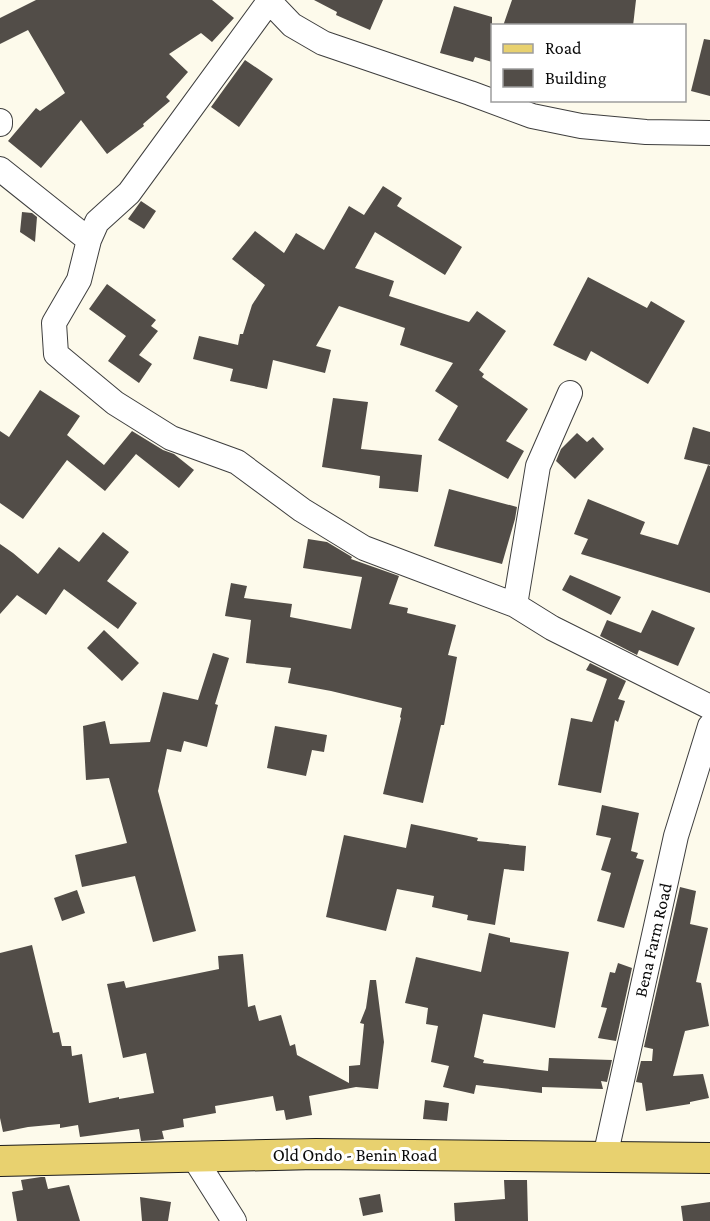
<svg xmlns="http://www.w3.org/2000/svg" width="710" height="1221" viewBox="0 0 710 1221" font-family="'Crimson Pro',serif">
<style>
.building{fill:#524d48}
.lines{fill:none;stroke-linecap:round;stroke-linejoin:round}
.minor-casing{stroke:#3e3e3e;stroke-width:26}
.major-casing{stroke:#1c1c1c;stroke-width:32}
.minor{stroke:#fff;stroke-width:24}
.major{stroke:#e8d16f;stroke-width:30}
.labels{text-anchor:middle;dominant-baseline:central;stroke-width:6;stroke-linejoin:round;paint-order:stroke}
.street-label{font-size:18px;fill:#0b0b0b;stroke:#fff}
</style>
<rect width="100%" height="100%" fill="#fdfaeb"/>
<!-- building -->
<path class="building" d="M36 0H212L234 18 212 42 201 33 169 54 188 72 166 97 170 101 143 124 144 126 107 154 81 120 41 168 8 141 36 108 40 111 65 93 28 30 0 44V18Z
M314 0H383L370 30 336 15 337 12Z
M512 0H636L633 26H503Z
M454 6 492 17V62L475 57 473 62 440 53Z
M704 39 710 40V96L691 91Z
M245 60 273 79 239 127 211 107Z
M383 186 402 198 397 206 462 247 445 275 375 232 355 268 394 281 389 296 469 322 477 311 506 331 479 370 484 374 482 377 528 409 506 441 524 451 508 479 438 440 458 406 435 391 453 363 400 345 405 328 339 306 316 346 331 350 325 373 273 360 267 389 230 381 233 369 193 359 199 336 238 345 240 334H243L252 305 265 285 232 259 255 231 284 253 296 233 324 250 349 206 364 215Z
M141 201 156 211 144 229 128 219Z
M22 212 32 213 37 217 35 242 20 232Z
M588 277 647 308 651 301 685 321 648 384 591 351 586 361 553 345Z
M107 284 156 320 151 326 158 331 139 355 152 364 139 383 108 361 126 336 89 309Z
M40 390 80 416 67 435 104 465 132 431 163 450 174 454 194 470 179 488 136 454 105 491 67 460 23 519 0 503V431L9 437Z
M333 398 368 402 361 449 422 455 418 492 379 488 380 476 322 467Z
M693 427 710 432V465L684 459Z
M577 433 587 442 593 437 604 449 575 479 556 461 561 449Z
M708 465 710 466V593L581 554 588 539 574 534 588 499 645 522 640 534 678 545Z
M449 489 517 507 515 519 502 564 434 546Z
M103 532 129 552 107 581 137 603 118 629 64 589 46 615 17 595 0 614V544L13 553 38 574 59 547 79 562Z
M308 539 327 542 352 557 351 559 399 576 389 604 408 608 407 613 456 625 448 655 457 657 444 725H441L423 803 383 794 401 718 400 717 402 708 331 691 288 683 291 668 246 663 251 620 225 616 231 583 247 586 244 598 292 604 290 617 351 629 362 577 303 568Z
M570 575 621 597 611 615 562 590Z
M652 610 695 628 678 666 639 650 637 655 600 636 607 620 641 633Z
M104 630 139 663 122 681 87 648Z
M213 653 229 658 215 704 218 705 207 747 184 741 181 752 167 749 158 791 196 931 153 942 135 876 82 887 75 855 127 843 109 778 86 780 83 726 105 721 110 744 150 742 163 692 198 700Z
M590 663 626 681 618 699 625 701 618 722 615 720 601 793 558 785 571 718 592 722 607 679 586 670Z
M275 726 327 735 324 752 312 750 306 776 267 768Z
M602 805 639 813 631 851 638 853 636 858 644 860 624 928 597 921 611 873 601 870 611 838 596 835Z
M411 824 478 838 477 841 526 846 524 871 504 869 495 925 467 920 468 915 432 907 434 896 397 889 386 931 326 917 344 835 406 848Z
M680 887 696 891 690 924 708 928 696 982 701 983 709 1026 685 1031 673 1076 703 1074 709 1098 690 1102V1104L646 1111 642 1083 636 1082 641 1061H652L653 1049 644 1047Z
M77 890 85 913 62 921 54 898Z
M489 933 510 938V942L569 952 555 1028 483 1014 474 1057 484 1060 483 1063 548 1071 549 1058 612 1060 607 1082 601 1081 603 1089 542 1087V1093L476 1085 474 1094 443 1087 449 1066 431 1062 438 1026 426 1024 428 1008 405 1003 416 957 481 972Z
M32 945 53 1033 59 1032 62 1046H71L72 1056 82 1054 89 1103 119 1097V1099L154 1093 146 1053 123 1058 107 984 124 981 126 988 219 969 218 956 243 954 248 1007 255 1005 259 1021 281 1015 290 1046 295 1044 297 1055 349 1083V1066L360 1065 364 1024 360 1023 366 1008 370 980H376L384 1042 378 1089 356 1087 309 1096 312 1115 286 1120 284 1110 276 1111 273 1096 215 1106 216 1113 183 1119 184 1127 162 1131 164 1139 156 1140 141 1141 139 1129 80 1137 78 1125 60 1128V1124L28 1127 3 1132 0 1118V953Z
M618 963 632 968 616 1041 598 1038 607 1008 601 1007 610 972 615 973Z
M425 1100 449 1103 447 1121 423 1119Z
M41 1177H45L48 1189 69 1185 80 1221H17L12 1192 23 1190 21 1180Z
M504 1180H527L528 1221H455L454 1203 505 1199Z
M380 1194 383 1212 363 1216 359 1198Z
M140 1197 171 1202 168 1221H142Z
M710 1202V1221H683L681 1206Z"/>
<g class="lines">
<!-- minor casing -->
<g class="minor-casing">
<path id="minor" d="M268 0 292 25 323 43 470 93 532 116 581 126 646 132 710 133
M270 0 129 193 97 222 89 240 79 280 54 323 56 354 115 403 171 438 237 462 302 510 364 548 515 605 552 628 710 707
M0 121V124
M0 169 89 240
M515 605 538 466 570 393
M193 1156 234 1221
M605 1157 676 836 710 726"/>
</g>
<!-- major casing -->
<g class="major-casing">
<path id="major" d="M0 1161 316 1154 710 1158"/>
</g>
<!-- minor -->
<use href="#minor" class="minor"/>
<!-- major -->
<use href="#major" class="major"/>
</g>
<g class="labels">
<!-- street labels -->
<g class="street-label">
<text transform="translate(653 940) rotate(-77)">Bena Farm Road</text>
<text x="355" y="1155">Old Ondo - Benin Road</text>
</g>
</g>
<!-- legend -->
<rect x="491" y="24" width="195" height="78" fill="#ffffff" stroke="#9d9d9d" stroke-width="1.5"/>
<rect x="503" y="44" width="30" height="9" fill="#e8d16f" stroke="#9d9d9d" stroke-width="1.5"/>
<text x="545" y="54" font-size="18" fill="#0b0b0b">Road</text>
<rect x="503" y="69" width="30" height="18" fill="#524d48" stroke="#9d9d9d" stroke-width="1.5"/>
<text x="545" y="84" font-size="18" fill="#0b0b0b">Building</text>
</svg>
